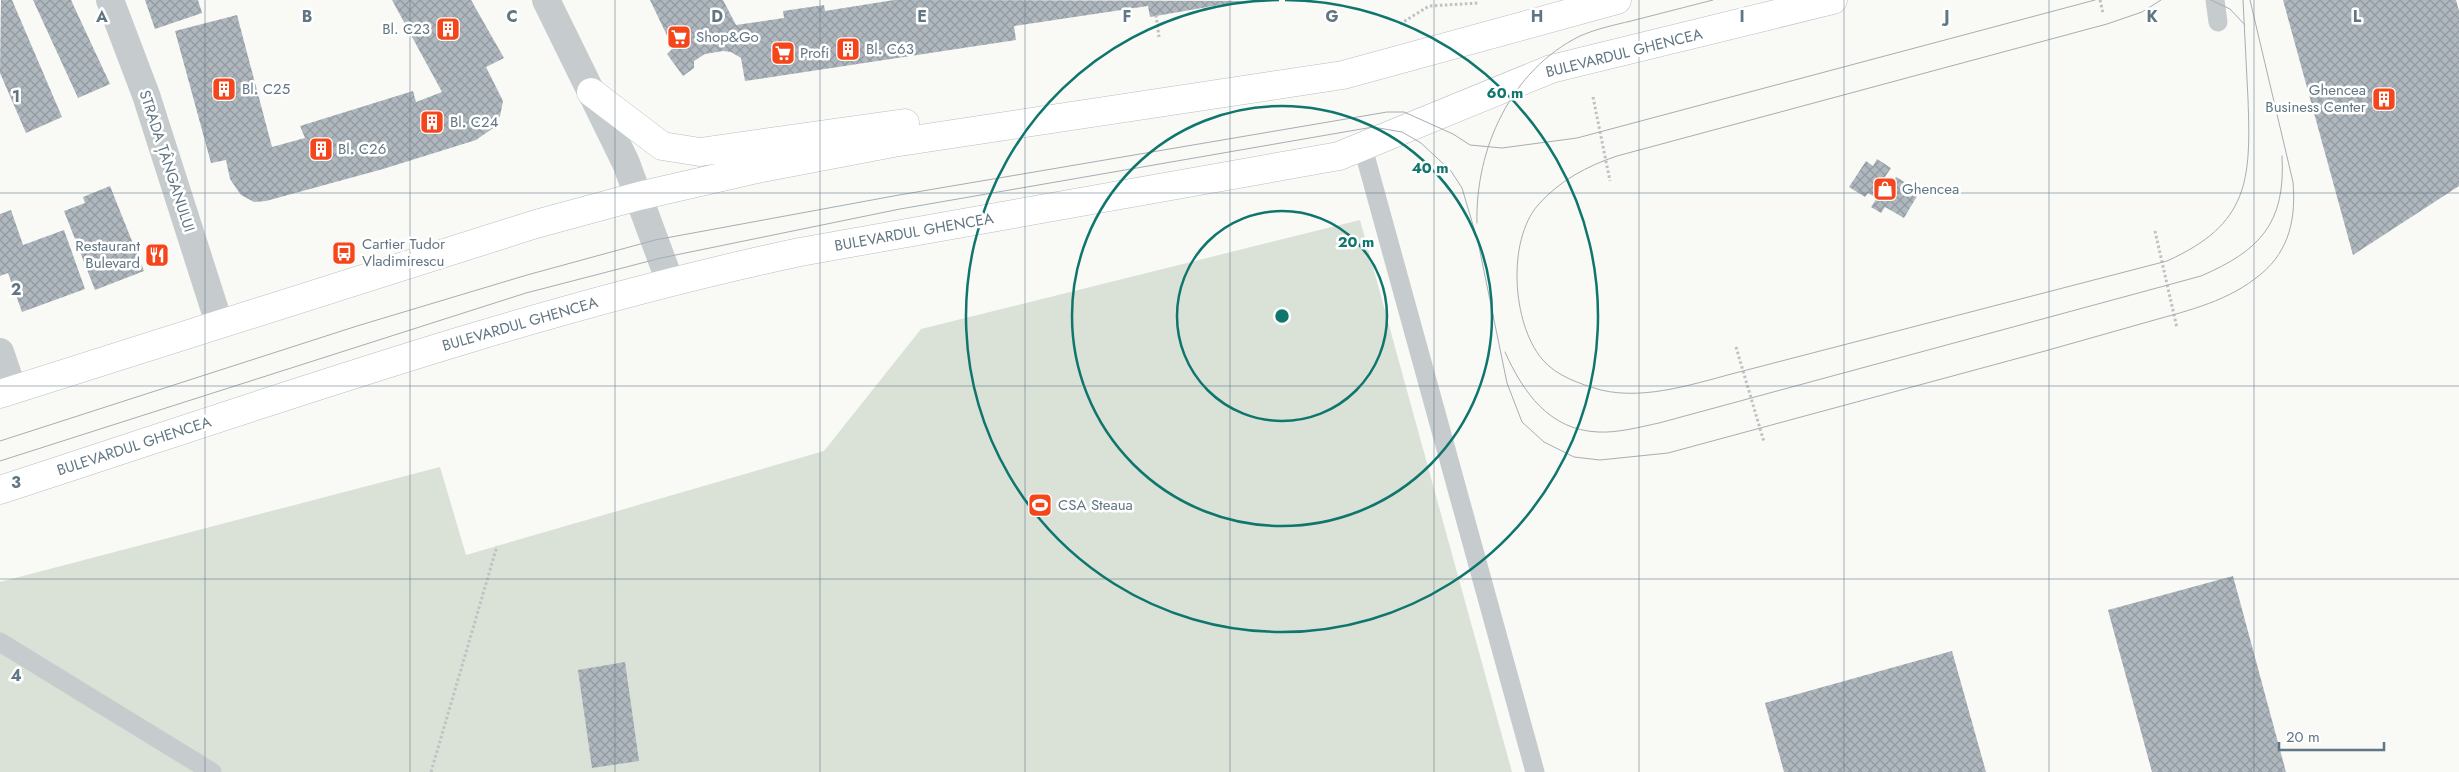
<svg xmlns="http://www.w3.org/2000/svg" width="2459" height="772" viewBox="0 0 2459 772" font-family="Jost,sans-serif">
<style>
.pitch{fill:#dae1d6}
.building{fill:url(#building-cross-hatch)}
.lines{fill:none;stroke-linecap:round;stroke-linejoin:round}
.secondary-casing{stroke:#b8bec3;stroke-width:29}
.path{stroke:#bfc2c4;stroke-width:3;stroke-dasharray:2.5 2.5;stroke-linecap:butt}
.service{stroke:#c6cbce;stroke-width:19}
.minor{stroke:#c6cbce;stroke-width:28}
.tertiary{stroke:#c6cbce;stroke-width:28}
.secondary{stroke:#fff;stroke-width:28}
.tram{stroke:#a6aeb3;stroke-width:1}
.grid{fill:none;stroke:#617684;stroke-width:1;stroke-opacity:0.55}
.ring{fill:none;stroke:#0f766e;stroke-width:2.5}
.labels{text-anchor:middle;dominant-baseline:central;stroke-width:5;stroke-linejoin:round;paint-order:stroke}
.poi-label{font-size:15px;fill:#617684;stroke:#fff;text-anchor:start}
.street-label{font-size:15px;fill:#617684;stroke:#fff}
.grid-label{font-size:16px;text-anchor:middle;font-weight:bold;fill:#617684;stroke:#fff;stroke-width:5;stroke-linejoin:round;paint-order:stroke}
.centre{fill:#0f766e;stroke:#fff;stroke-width:2.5}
.ring-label{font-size:15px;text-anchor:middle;font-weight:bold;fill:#0f766e;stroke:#fff;stroke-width:5;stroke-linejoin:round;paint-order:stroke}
</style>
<defs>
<pattern id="building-cross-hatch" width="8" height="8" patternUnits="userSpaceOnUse" patternTransform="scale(1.25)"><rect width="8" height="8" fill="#afb8be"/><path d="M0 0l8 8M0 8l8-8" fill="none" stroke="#929aa0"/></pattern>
</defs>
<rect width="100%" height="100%" fill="#f9f9f6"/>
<!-- pitch -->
<path class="pitch" d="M1360 220 1512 772H0V582L440 467 466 555 824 451 921 329Z"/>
<!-- building -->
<path class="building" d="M1 0H12L62 117 26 133 0 73Z
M33 0H71L110 84 78 98Z
M145 0H198L202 13 155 29Z
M392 0H471L504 58 486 67 503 101 500 116 493 128 476 140 383 169 266 201 254 202 241 195 230 179 226 160 211 163 175 31 237 15 272 147 305 138 300 126 413 91 416 102 442 92Z
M650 0H723L736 25 784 18 783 11 824 5 825 11 894 0 1242 1 1150 17 1148 6 1014 26 1016 40 745 81 741 58 731 52 723 51 705 54 694 61V68L683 76 667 54 673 48Z
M2283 0H2456L2459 11V186L2353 255Z
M1877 159 1891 168 1885 177 1893 182 1896 177 1920 191 1904 218 1885 207 1881 213 1871 207 1877 198 1868 193 1865 197 1849 187 1866 161 1873 166Z
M110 186 144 271 95 290 64 211 85 203 83 197Z
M11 210 23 245 64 230 85 289 22 312 8 273 0 276V214Z
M2233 576 2286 772H2152L2108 610Z
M1952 651 1986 772H1784L1765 703Z
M625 662 639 761 592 768 578 670Z"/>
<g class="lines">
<!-- secondary casing -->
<g class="secondary-casing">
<path id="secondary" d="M591 92 662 146 700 152 905 123
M0 394 536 224 639 196 752 170 893 143 1343 75 1617 0
M0 490C265 404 528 310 800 252L1339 156 1551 69 1833 0"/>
</g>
<!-- path -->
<path class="path" d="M2100 0 2103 13
M1156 15 1159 37
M1400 24 1429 6 1479 3
M1593 97 1610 181
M2155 231 2177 328
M1736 347 1764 442
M431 772 497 546"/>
<!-- service -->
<path class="service" d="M2215 0 2218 22
M1363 148 1535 772
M0 642 212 772"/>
<!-- minor -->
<path class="minor" d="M110 0 146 95 219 323
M0 352 13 390"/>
<!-- tertiary -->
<path class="tertiary" d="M546 0 626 163 670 282"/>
<!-- secondary -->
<use href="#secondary" class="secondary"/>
<!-- tram -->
<path class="tram" d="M2161 0 2142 12 2107 24 1617 156C1587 166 1559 181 1538 205 1507 241 1512 323 1542 359 1556 376 1580 384 1601 390 1647 401 1699 382 1743 371L2167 261C2249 224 2251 181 2248 99 2246 66 2245 33 2243 0
M2211 0 2230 9 2245 25
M1477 223C1475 149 1511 70 1580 36 1596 29 1614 25 1631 21 1658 14 1686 7 1713 0
M1505 352C1523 392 1549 430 1598 432 1618 433 1640 427 1659 423L2201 276C2259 251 2286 224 2282 156
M0 441 357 326 527 275 655 240 899 195 1387 112H1404L1453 134 1470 145 1502 148 1577 138 2095 0
M0 461 526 293 661 258 900 209 1373 127 1402 132 1421 143 1451 171 1462 188 1478 242 1507 383 1522 422 1544 442 1574 457 1600 460 1668 453C1794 419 1919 385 2045 351 2080 341 2116 331 2151 321 2190 310 2229 301 2261 274 2290 250 2296 217 2293 182L2250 0"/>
</g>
<!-- grid -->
<path class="grid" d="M205 0V772M410 0V772M615 0V772M820 0V772M1025 0V772M1230 0V772M1434 0V772M1639 0V772M1844 0V772M2049 0V772M2254 0V772M0 193H2459M0 386H2459M0 579H2459"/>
<!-- distance rings -->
<g class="ring">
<circle cx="1282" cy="316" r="105"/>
<circle cx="1282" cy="316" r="210"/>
<path d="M1285 0A316 316 0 1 1 1279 0"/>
</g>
<!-- icons -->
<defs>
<g id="building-square" transform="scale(1.25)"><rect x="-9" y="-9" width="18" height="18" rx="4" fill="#f4451b" stroke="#fff"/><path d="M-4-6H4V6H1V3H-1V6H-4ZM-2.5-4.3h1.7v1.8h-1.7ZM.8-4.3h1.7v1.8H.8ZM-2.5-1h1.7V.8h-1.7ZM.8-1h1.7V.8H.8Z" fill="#fff"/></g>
<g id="supermarket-square" transform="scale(1.25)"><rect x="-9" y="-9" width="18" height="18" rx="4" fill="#f4451b" stroke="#fff"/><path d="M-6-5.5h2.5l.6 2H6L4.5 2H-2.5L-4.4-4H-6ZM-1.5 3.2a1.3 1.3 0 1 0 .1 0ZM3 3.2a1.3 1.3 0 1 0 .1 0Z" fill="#fff"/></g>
<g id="shop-square" transform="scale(1.25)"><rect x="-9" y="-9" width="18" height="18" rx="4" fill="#f4451b" stroke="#fff"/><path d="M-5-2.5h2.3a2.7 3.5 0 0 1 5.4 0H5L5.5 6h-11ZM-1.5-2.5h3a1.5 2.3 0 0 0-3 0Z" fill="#fff"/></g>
<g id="bus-square" transform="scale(1.25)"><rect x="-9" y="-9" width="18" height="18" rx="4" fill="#f4451b" stroke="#fff"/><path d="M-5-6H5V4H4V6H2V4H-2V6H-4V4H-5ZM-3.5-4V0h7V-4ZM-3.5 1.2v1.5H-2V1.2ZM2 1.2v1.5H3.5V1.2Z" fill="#fff"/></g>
<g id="restaurant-square" transform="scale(1.25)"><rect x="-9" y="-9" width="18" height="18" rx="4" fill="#f4451b" stroke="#fff"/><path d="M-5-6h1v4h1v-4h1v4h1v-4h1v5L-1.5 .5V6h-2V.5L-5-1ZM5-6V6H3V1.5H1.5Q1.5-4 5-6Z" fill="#fff"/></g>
<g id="stadium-square" transform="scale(1.25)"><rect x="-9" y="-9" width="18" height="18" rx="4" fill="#f4451b" stroke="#fff"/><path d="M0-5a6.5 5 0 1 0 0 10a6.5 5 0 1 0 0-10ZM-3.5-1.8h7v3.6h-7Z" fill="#fff"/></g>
</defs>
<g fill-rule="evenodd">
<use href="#building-square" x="448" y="29"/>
<use href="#supermarket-square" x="679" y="37"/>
<use href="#building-square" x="848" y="49"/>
<use href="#supermarket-square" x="783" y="53"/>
<use href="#building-square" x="224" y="89"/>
<use href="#building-square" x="2384" y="99"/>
<use href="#building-square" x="432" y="122"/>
<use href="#building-square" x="321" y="149"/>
<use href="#shop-square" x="1885" y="189"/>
<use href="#bus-square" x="344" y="253"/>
<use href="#restaurant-square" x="157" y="255"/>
<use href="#stadium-square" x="1040" y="505"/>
</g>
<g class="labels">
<!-- poi labels -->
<g class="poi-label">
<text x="430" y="29" text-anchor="end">Bl. C23</text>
<text x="696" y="37">Shop&amp;Go</text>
<text x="866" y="49">Bl. C63</text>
<text x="800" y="53">Profi</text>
<text x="242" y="89">Bl. C25</text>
<text x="2366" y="90" text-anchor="end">Ghencea<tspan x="2366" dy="17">Business Center</tspan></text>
<text x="450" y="122">Bl. C24</text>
<text x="338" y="149">Bl. C26</text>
<text x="1902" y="189">Ghencea</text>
<text x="362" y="244">Cartier Tudor<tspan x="362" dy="17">Vladimirescu</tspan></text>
<text x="140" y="246" text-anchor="end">Restaurant<tspan x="140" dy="17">Bulevard</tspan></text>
<text x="1058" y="505">CSA Steaua</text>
</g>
<!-- street labels -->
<g class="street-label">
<text transform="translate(1624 53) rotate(-14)">BULEVARDUL GHENCEA</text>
<text transform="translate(167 161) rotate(72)">STRADA ȚÂNGANULUI</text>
<text transform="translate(914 232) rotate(-10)">BULEVARDUL GHENCEA</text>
<text transform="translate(520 324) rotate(-16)">BULEVARDUL GHENCEA</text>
<text transform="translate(134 446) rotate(-18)">BULEVARDUL GHENCEA</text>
</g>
</g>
<g class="grid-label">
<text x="102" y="22">A</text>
<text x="307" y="22">B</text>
<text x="512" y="22">C</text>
<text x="717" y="22">D</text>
<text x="922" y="22">E</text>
<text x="1127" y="22">F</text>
<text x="1332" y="22">G</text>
<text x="1537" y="22">H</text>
<text x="1742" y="22">I</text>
<text x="1947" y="22">J</text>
<text x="2152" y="22">K</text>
<text x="2357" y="22">L</text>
<text x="16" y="102">1</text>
<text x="16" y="295">2</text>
<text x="16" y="488">3</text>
<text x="16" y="681">4</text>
</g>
<circle cx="1282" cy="316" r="8" class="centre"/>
<g class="ring-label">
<text x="1505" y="98">60 m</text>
<text x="1430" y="173">40 m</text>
<text x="1356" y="247">20 m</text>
</g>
<!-- scale -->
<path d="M2279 742v8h105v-8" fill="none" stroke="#617684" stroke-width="2.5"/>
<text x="2286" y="742" font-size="15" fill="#617684" stroke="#ffffff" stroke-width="4" paint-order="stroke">20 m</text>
</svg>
